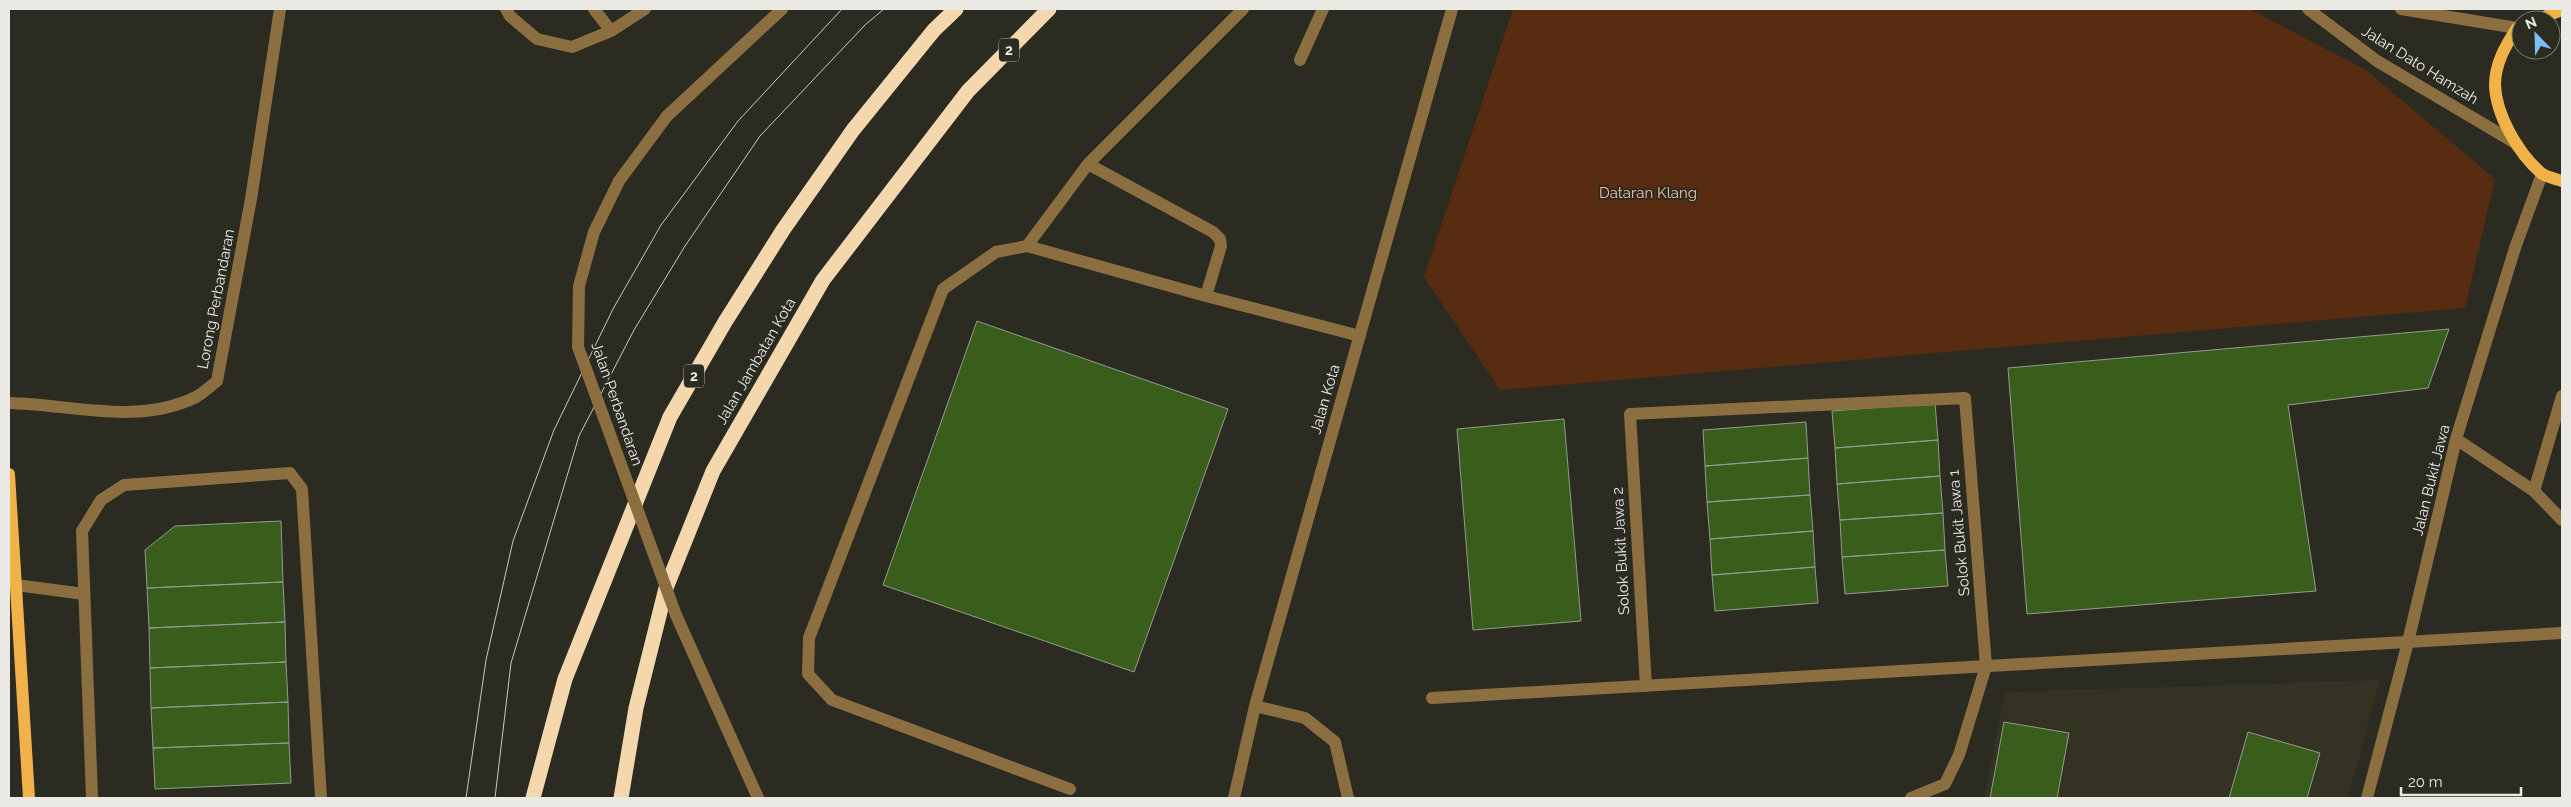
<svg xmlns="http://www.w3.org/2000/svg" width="2571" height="807" viewBox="0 0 2571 807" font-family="Raleway,sans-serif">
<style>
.built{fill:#333223}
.green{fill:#572c11}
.building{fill:#395e1c;stroke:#959b92}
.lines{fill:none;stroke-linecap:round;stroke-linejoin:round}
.minor{stroke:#8c6f41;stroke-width:12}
.major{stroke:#f0b249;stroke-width:12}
.highway{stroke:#f4d7ac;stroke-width:15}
.tram{stroke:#c9c8c3;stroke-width:1}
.minor-bridge{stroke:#8c6f41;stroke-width:12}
.labels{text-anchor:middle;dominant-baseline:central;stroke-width:4;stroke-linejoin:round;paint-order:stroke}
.shield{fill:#2b2b22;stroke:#b1b0aa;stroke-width:1}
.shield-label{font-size:14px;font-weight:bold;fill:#eae9e4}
.street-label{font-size:15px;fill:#eae9e4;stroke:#2b2b22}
.park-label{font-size:15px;fill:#f8be9e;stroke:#2b2b22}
</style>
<rect width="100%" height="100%" fill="#2b2b22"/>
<!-- built -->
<path class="built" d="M2380 680 2348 798H1984L2005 692Z"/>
<!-- green -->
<path class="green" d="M1513 9H2250L2366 70 2495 179 2465 308 1500 390 1424 277Z"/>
<!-- building -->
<path class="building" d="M977 321 1228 409 1134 672 883 585Z
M2449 329 2428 388 2288 405 2316 591 2027 614 2008 368Z
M1935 403 1938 440 1835 448 1832 411Z
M1564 419 1581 621 1473 630 1457 429Z
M1806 422 1808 458 1705 466 1703 430Z
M1938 440 1940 476 1837 484 1835 448Z
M1808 458 1810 495 1707 502 1705 466Z
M1940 476 1943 513 1840 520 1837 484Z
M1810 495 1813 531 1710 539 1707 502Z
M1943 513 1945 550 1842 557 1840 520Z
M281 521 283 582 147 588 145 550 175 526Z
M1813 531 1815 567 1712 575 1710 539Z
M1945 550 1948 586 1845 594 1842 557Z
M1815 567 1818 603 1715 611 1712 575Z
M283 582 285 622 149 628 147 588Z
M285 622 286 662 150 668 149 628Z
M286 662 288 702 151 708 150 668Z
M288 702 289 743 153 748 151 708Z
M2004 722 2069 733 2057 798H1990Z
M2248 732 2320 753 2307 798H2229Z
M289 743 291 783 155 789 153 748Z"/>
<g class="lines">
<!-- minor -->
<path class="minor" d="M506 9 510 16 537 39 572 47 611 31 645 9
M594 9 611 31
M2308 9 2377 61 2517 144
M2401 9 2517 28
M1300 60 1323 9
M667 116 782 9
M1088 164 1213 232 1220 239 1221 246 1206 296
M1027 246 1088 164 1243 9
M9 403C70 404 137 426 196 397 203 393 211 386 217 381L251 199 280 9
M2456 439 2534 491 2562 520
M2534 491 2562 396
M16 585 84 594
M1646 686 1630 414 1965 398 1986 666 1959 755 1945 784 1911 798
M1432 698 2562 633
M1255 706 1305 718 1335 742 1348 798
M1070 789 832 700 808 674 809 638 943 289 996 252 1027 246 1206 296 1360 336
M92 798 82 531 101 500 124 485 290 473 302 489 321 798
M1234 798 1255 706 1452 9
M2367 798 2408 642 2456 439 2515 248 2542 174"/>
<!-- major -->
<path class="major" d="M2536 20 2562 10
M2521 26 2517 28C2506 45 2495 63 2495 85 2496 115 2518 153 2541 173 2546 177 2556 179 2562 181
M9 474 29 798"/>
<!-- highway -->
<path class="highway" d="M533 798 565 679 670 417 725 322 783 230 853 130 934 30 956 9
M621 798 636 708 666 588 713 471 823 280 968 91 1049 9"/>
<!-- tram -->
<path class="tram" d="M466 798 486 660 513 541 554 430 613 309 661 225 738 121 842 9
M495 798 511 663 579 436 634 330 685 246 760 136 865 25 884 9"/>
<!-- minor-bridge -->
<path class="minor-bridge" d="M667 116 619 181 594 232 579 286 578 347 676 615 758 798"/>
</g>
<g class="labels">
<!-- shield labels -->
<g class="shield">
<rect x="999" y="38.5" width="20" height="23" rx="4"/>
<rect x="684" y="364.5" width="20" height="23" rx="4"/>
</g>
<g class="shield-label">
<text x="1009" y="50">2</text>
<text x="694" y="376">2</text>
</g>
<!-- street labels -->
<g class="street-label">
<text transform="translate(2420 65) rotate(32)">Jalan Dato Hamzah</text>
<text transform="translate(216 299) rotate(-79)">Lorong Perbandaran</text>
<text transform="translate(756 361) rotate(-60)">Jalan Jambatan Kota</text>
<text transform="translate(1325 399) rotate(-74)">Jalan Kota</text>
<text transform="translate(617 404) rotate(71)">Jalan Perbandaran</text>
<text transform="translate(2431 480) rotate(-76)">Jalan Bukit Jawa</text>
<text transform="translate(1959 533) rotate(-95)">Solok Bukit Jawa 1</text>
<text transform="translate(1621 551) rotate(-93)">Solok Bukit Jawa 2</text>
</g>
<!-- park labels -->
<g class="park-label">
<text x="1648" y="193">Dataran Klang</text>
</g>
</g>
<!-- border -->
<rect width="2571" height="807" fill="none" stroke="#eae9e4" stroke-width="20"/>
<!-- north arrow -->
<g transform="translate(2536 35) rotate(337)"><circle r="24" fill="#2b2b22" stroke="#777770"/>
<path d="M0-4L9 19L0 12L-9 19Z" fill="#7cbef9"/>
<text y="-8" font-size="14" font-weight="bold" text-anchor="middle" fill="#eae9e4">N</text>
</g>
<!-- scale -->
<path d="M2401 787v8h120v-8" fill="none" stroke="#eae9e4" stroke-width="2.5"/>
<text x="2408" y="787" font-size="15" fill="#eae9e4" stroke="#2b2b22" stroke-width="4" paint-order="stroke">20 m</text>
</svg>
